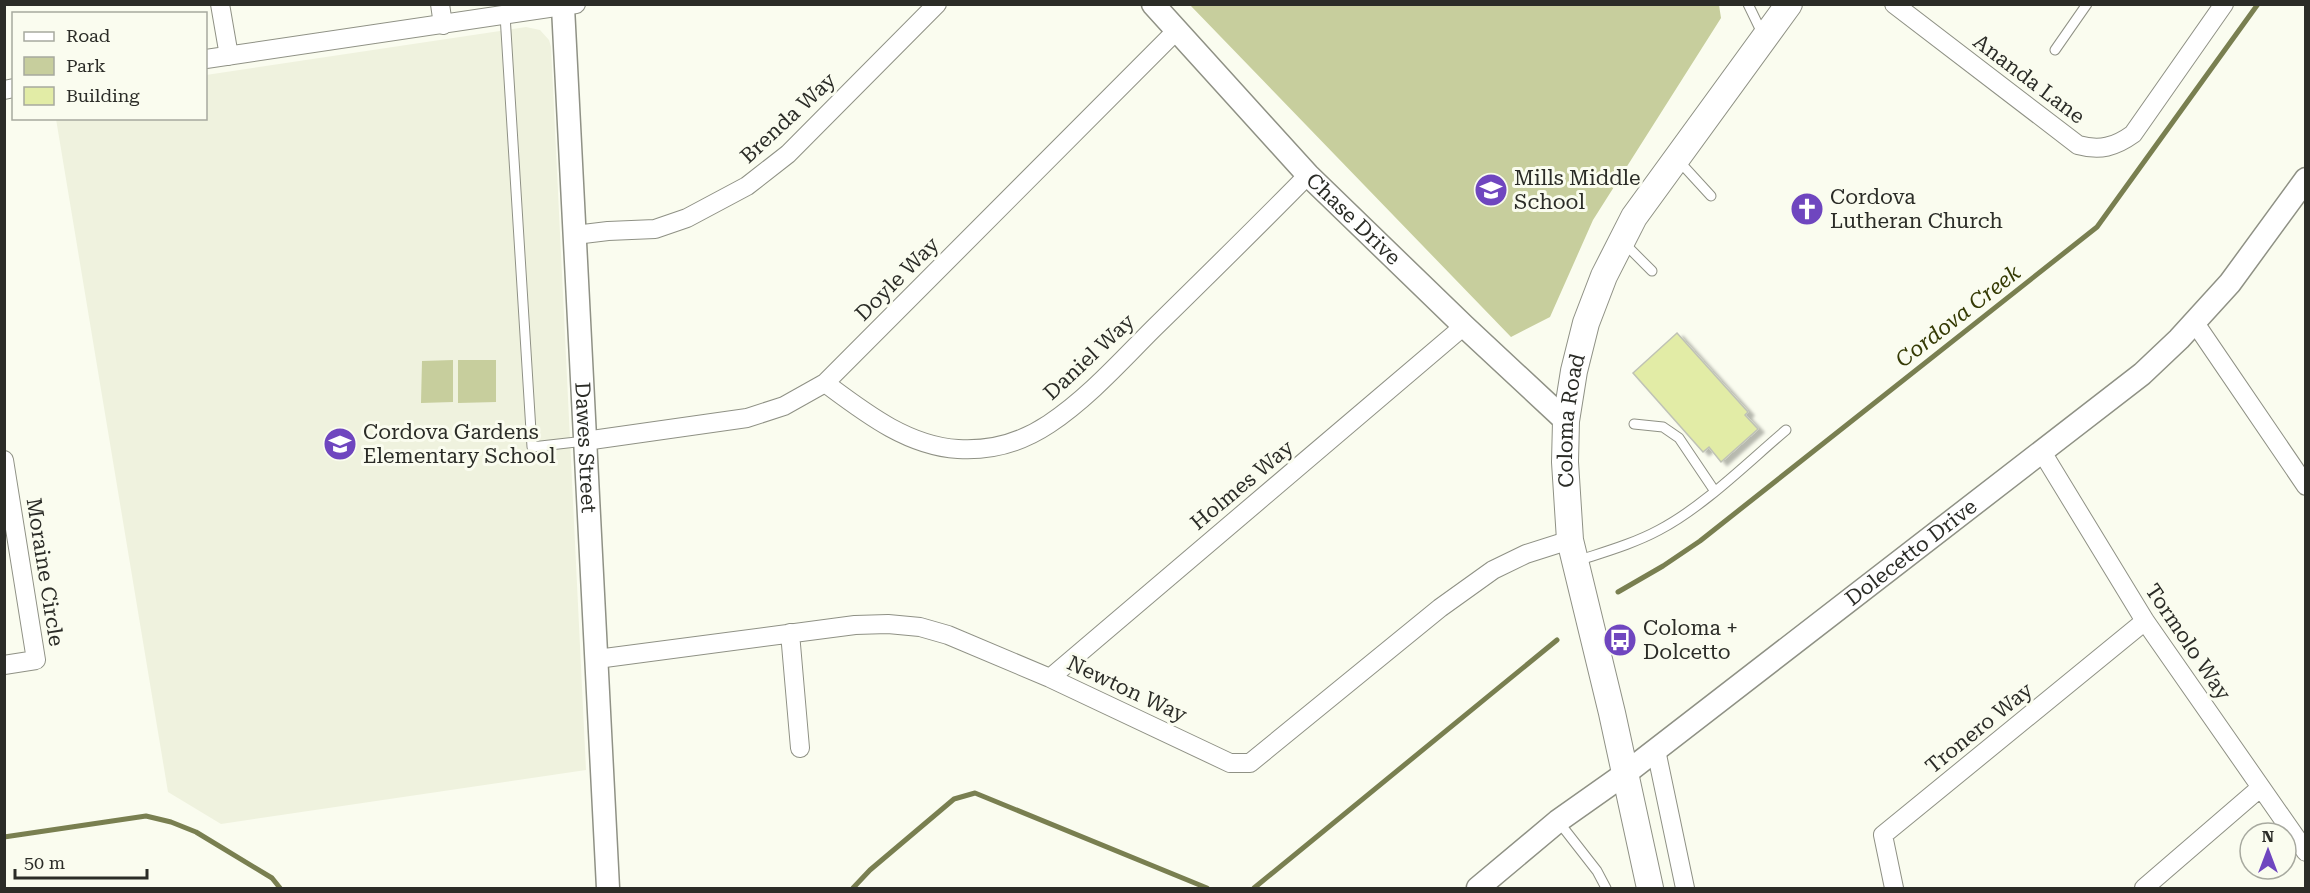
<svg xmlns="http://www.w3.org/2000/svg" width="2310" height="893" viewBox="0 0 2310 893" font-family="'Roboto Serif',serif">
<style>
.built{fill:#eff2de}
.green{fill:#c7ce9d}
.lines{fill:none;stroke-linecap:round;stroke-linejoin:round}
.stream{stroke:#797f50;stroke-width:5}
.building{fill:#e2eca6;stroke:#bfc2b5;stroke-width:1.5;filter:url(#shadow)}
.service-casing{stroke:#8f9185;stroke-width:11}
.minor-casing{stroke:#8f9185;stroke-width:20}
.tertiary-casing{stroke:#8f9185;stroke-width:25}
.secondary-casing{stroke:#8f9185;stroke-width:28}
.service{stroke:#fff;stroke-width:9}
.minor{stroke:#fff;stroke-width:18}
.tertiary{stroke:#fff;stroke-width:22}
.secondary{stroke:#fff;stroke-width:26}
.labels{text-anchor:middle;dominant-baseline:central;stroke-width:6;stroke-linejoin:round;paint-order:stroke}
.street-label{font-size:21px;fill:#2b2c27;stroke:#fafcef}
.poi-label{font-size:21px;fill:#2b2c27;stroke:#fafcef;text-anchor:start}
.water-label{font-size:22px;font-style:italic;fill:#353a04;stroke:#fafcef}
</style>
<defs>
<filter id="shadow"><feDropShadow dx="6" dy="3.5" stdDeviation="1.5" flood-color="#0004"/></filter>
</defs>
<rect width="100%" height="100%" fill="#fafcef"/>
<!-- built -->
<path class="built" d="M526 27 540 30 549 40 551 47 586 770 221 824 168 792 56 119 206 118V75Z"/>
<!-- green -->
<path class="green" d="M1719 5 1721 18 1593 220 1550 317 1511 337 1190 5Z
M453 360V402L421 403 422 361Z
M458 360H496V402L458 403Z"/>
<g class="lines">
<!-- stream -->
<path class="stream" d="M1618 592 1663 566 1700 541 2097 227 2258 4
M4 837 146 816 171 822 196 832 272 878 280 888
M853 888 870 870 954 799 975 793 1207 888
M1254 888 1557 640"/>
</g>
<!-- building -->
<path class="building" d="M1677 333 1748 412 1745 415 1758 429 1721 462 1709 447 1703 452 1633 373Z"/>
<g class="lines">
<!-- service casing -->
<g class="service-casing">
<path id="service" d="M1748 4 1763 35
M505 15 532 447 585 441
M2055 50 2087 4
M1678 160 1711 196
M1623 242 1652 271
M1634 424 1663 427 1679 438 1714 490
M1577 561C1604 552 1633 544 1659 530 1703 507 1747 463 1786 430
M1558 821 1597 871 1606 888"/>
</g>
<!-- minor casing -->
<g class="minor-casing">
<path id="minor" d="M220 4 229 56
M440 4 443 25
M1894 4 2078 145C2100 151 2115 147 2133 134L2224 4
M206 59 576 4
M4 90 14 88
M575 235 608 231 655 229 687 218 747 186 788 154 937 4
M2195 323 2306 486
M825 383C864 412 907 446 958 449 990 451 1022 442 1049 424 1088 398 1120 362 1153 329 1205 278 1257 227 1308 175
M585 441 747 418 784 406 825 383 1177 30
M2042 452 2145 621 2306 852
M4 460 36 660 4 665
M790 633 800 748
M597 659 855 625 888 624 920 627 948 635 1050 678 1230 763H1250L1440 608 1493 570 1526 554 1570 540
M1050 678 1464 326
M1656 750 1685 888
M1894 888 1883 835 2145 621
M2144 888 2260 788"/>
</g>
<!-- tertiary casing -->
<g class="tertiary-casing">
<g id="tertiary">
<path id="s1" d="M1153 4 1308 175 1464 326 1566 421"/>
<path id="s2" d="M563 7 608 888"/>
<path id="s3" d="M1478 888 1558 821 1626 773 2142 374 2179 339 2230 283 2306 179"/>
</g>
</g>
<!-- secondary casing -->
<g class="secondary-casing">
<g id="secondary">
<path id="s4" d="M1650 888 1612 713 1570 540 1565 462 1566 421 1574 371 1586 323 1604 276 1634 217 1789 4"/>
</g>
</g>
<!-- service -->
<use href="#service" class="service"/>
<!-- minor -->
<use href="#minor" class="minor"/>
<!-- tertiary -->
<use href="#tertiary" class="tertiary"/>
<!-- secondary -->
<use href="#secondary" class="secondary"/>
</g>
<!-- icons -->
<defs>
<g id="school-disc" transform="scale(1.725)"><circle r="9.5" fill="#6f46bf" stroke="#fafcef"/><path d="M0-5L7-2L0 1L-7-2ZM-4 1L0 2.5L4 1V4Q0 6-4 4Z" fill="#fff"/></g>
<g id="church-disc" transform="scale(1.725)"><circle r="9.5" fill="#6f46bf" stroke="#fafcef"/><path d="M-1.2-6h2.4v3.5h3.3v2.4h-3.3V6h-2.4V-.1h-3.3v-2.4h3.3Z" fill="#fff"/></g>
<g id="bus-disc" transform="scale(1.725)"><circle r="9.5" fill="#6f46bf" stroke="#fafcef"/><path d="M-5-6H5V4H4V6H2V4H-2V6H-4V4H-5ZM-3.5-4V0h7V-4ZM-3.5 1.2v1.5H-2V1.2ZM2 1.2v1.5H3.5V1.2Z" fill="#fff"/></g>
</defs>
<g fill-rule="evenodd">
<use href="#school-disc" x="1491" y="190"/>
<use href="#church-disc" x="1807" y="209"/>
<use href="#school-disc" x="340" y="444"/>
<use href="#bus-disc" x="1620" y="640"/>
</g>
<g class="labels">
<!-- street labels -->
<g class="street-label">
<text transform="translate(2029 79) rotate(37)">Ananda Lane</text>
<text transform="translate(788 118) rotate(-43)">Brenda Way</text>
<text stroke="none"><textPath href="#s1" startOffset="294">Chase Drive</textPath></text>
<text transform="translate(897 279) rotate(-45)">Doyle Way</text>
<text transform="translate(1089 357) rotate(-43)">Daniel Way</text>
<text stroke="none"><textPath href="#s4" startOffset="477">Coloma Road</textPath></text>
<text stroke="none"><textPath href="#s2" startOffset="441">Dawes Street</textPath></text>
<text transform="translate(1242 485) rotate(-40)">Holmes Way</text>
<text stroke="none"><textPath href="#s3" startOffset="548">Dolecetto Drive</textPath></text>
<text transform="translate(45 572) rotate(81)">Moraine Circle</text>
<text transform="translate(2188 642) rotate(56)">Tormolo Way</text>
<text transform="translate(1127 689) rotate(25)">Newton Way</text>
<text transform="translate(1979 728) rotate(-39)">Tronero Way</text>
</g>
<!-- poi labels -->
<g class="poi-label">
<text x="1514" y="178">Mills Middle<tspan x="1514" dy="24">School</tspan></text>
<text x="1830" y="197">Cordova<tspan x="1830" dy="24">Lutheran Church</tspan></text>
<text x="363" y="432">Cordova Gardens<tspan x="363" dy="24">Elementary School</tspan></text>
<text x="1643" y="628">Coloma +<tspan x="1643" dy="24">Dolcetto</tspan></text>
</g>
<!-- water labels -->
<g class="water-label">
<text transform="translate(1958 316) rotate(-38)">Cordova Creek</text>
</g>
</g>
<!-- border -->
<rect width="2310" height="893" fill="none" stroke="#2b2c27" stroke-width="12"/>
<!-- legend -->
<rect x="12" y="12" width="195" height="108" fill="#fafcef" stroke="#a7a99f" stroke-width="1.5"/>
<rect x="24" y="32" width="30" height="9" fill="#ffffff" stroke="#a7a99f" stroke-width="1.5"/>
<text x="66" y="42" font-size="18" fill="#2b2c27">Road</text>
<rect x="24" y="57" width="30" height="18" fill="#c7ce9d" stroke="#a7a99f" stroke-width="1.5"/>
<text x="66" y="72" font-size="18" fill="#2b2c27">Park</text>
<rect x="24" y="87" width="30" height="18" fill="#e2eca6" stroke="#a7a99f" stroke-width="1.5"/>
<text x="66" y="102" font-size="18" fill="#2b2c27">Building</text>
<!-- north arrow -->
<g transform="translate(2268 851)"><circle r="28" fill="#fafcef" stroke="#a7a99f" stroke-width="1.5"/>
<path d="M0-4.5L10 22L0 15L-10 22Z" fill="#6f46bf"/>
<text y="-9" font-size="16" font-weight="bold" text-anchor="middle" fill="#2b2c27">N</text>
</g>
<!-- scale -->
<path d="M15 869v9h132v-9" fill="none" stroke="#2b2c27" stroke-width="3"/>
<text x="24" y="869" font-size="18" fill="#2b2c27" stroke="#fafcef" stroke-width="4.5" paint-order="stroke">50 m</text>
</svg>
